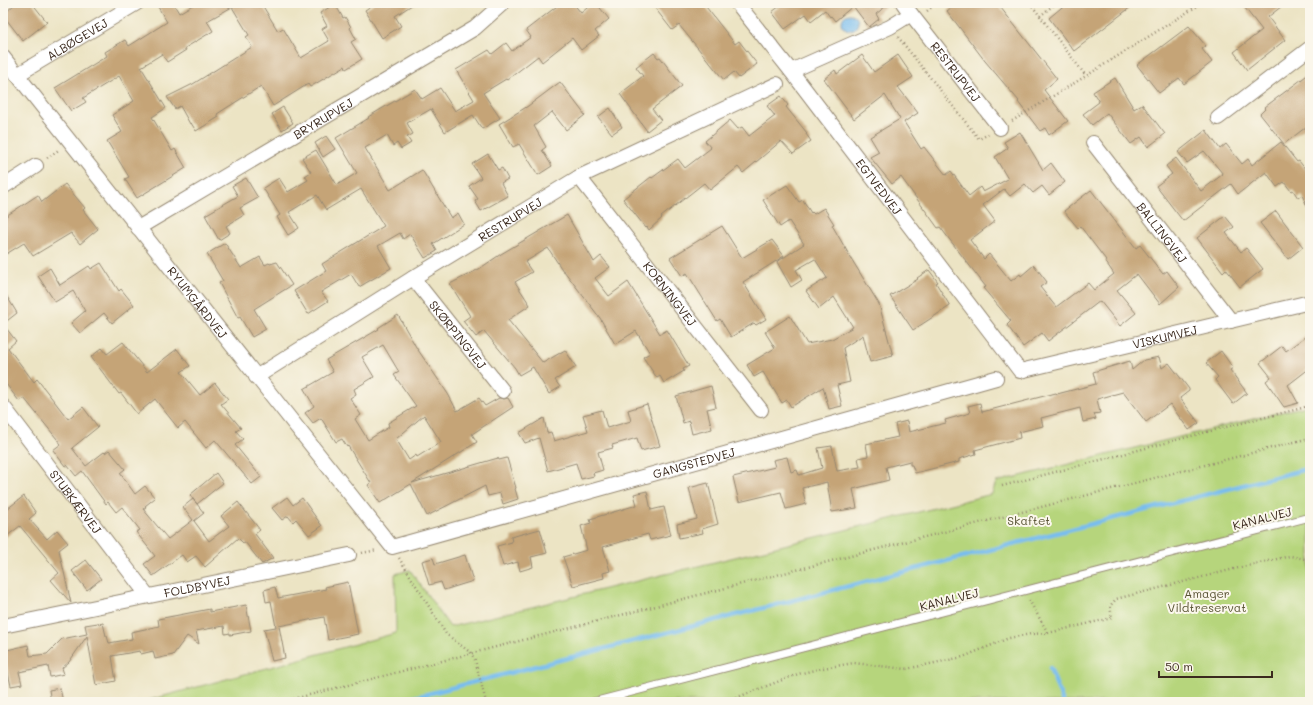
<svg xmlns="http://www.w3.org/2000/svg" width="1313" height="705" viewBox="0 0 1313 705" font-family="Mali,sans-serif">
<style>
.green{fill:#b6d57c;stroke:#78804d}
.water{fill:#78bdef;stroke:#5a7486}
.lines{fill:none;stroke-linecap:round;stroke-linejoin:round}
.stream{stroke:#78bdef;stroke-width:4.5}
.building{fill:#c5a477;fill-rule:evenodd}
.lane-casing{stroke:#948771;stroke-width:9}
.street-casing{stroke:#948771;stroke-width:16}
.path{stroke:#948771;stroke-width:2.5;stroke-dasharray:1 3;stroke-linecap:butt}
.lane{stroke:#fff;stroke-width:7}
.street{stroke:#fff;stroke-width:14}
.labels{text-anchor:middle;dominant-baseline:central;stroke-width:4;stroke-linejoin:round;paint-order:stroke}
.street-label{font-size:12px;fill:#3b2a1e;stroke:#fbf7ec}
.park-label{font-size:12px;fill:#5a5536;stroke:#fbf7ec}
</style>
<rect width="100%" height="100%" fill="#fbf7ec"/>
<filter id="ink" filterUnits="userSpaceOnUse"><feTurbulence type="fractalNoise" baseFrequency=".025" numOctaves="2"/><feDisplacementMap in="SourceGraphic" scale="8" xChannelSelector="R" yChannelSelector="G"/><feConvolveMatrix kernelMatrix="1 2 1 2 8 2 1 2 1" color-interpolation-filters="sRGB"/></filter>
<filter id="wash" filterUnits="userSpaceOnUse"><feTurbulence type="fractalNoise" baseFrequency=".012" numOctaves="4" result="noise"/><feDisplacementMap in="SourceGraphic" scale="16" xChannelSelector="R" yChannelSelector="G"/><feGaussianBlur stdDeviation="0.9" result="paint"/><feColorMatrix in="noise" values="0 0 0 0 0 0 0 0 0 0 0 0 0 0 0 0 0 1.4 0 .05"/><feComposite in="paint" operator="in"/></filter>
<g filter="url(#wash)">
<rect width="100%" height="100%" fill="#ece4c4"/>
<!-- green -->
<path class="green" d="M1310 405V702H142L396 633 395 574 410 570 450 627 992 494 996 482Z"/>
<!-- water -->
<path class="water" d="M842 22a8 8 0 1 1 16 0a8 8 0 1 1-16 0Z"/>
<g class="lines">
<!-- stream -->
<path class="stream" d="M1050 668 1063 702
M396 702 1310 468"/>
</g>
<g id="blocks">
<!-- building -->
<path class="building" d="M16 3H32L47 22 23 41 3 15Z
M165 3H173L179 13 196 3H261L278 31 283 28 301 58 329 41 322 29 327 26 320 13 335 4 343 18 345 17 351 27 350 28 356 39 351 42 362 59 346 69 345 66 310 87 308 84 273 106 261 86 217 114 219 117 196 131 191 123 190 124 180 106 175 109 167 97 193 84 252 47 246 37 249 35 232 7 207 21 213 31 185 48 186 50 167 62 162 54 141 67 166 108 152 117 172 151 175 149 186 168 137 198 125 179 129 177 107 141 122 132 112 115 134 101 119 76 83 98 86 102 71 111 55 88 107 56 105 52 125 40 129 46 167 22 158 7Z
M376 3H415L395 16 401 26 382 38 365 10Z
M561 3H573L581 13 593 3H596L609 19 595 31 599 36 581 50 572 38 542 62 538 56 507 80 506 79 483 93 500 118 482 129 473 115 445 132 431 109 407 123 413 134 407 137 411 143 401 149 397 143 393 146 387 135 365 148 390 190 422 170 451 218 458 213 464 224 433 244 437 251 425 258 410 234 403 239 400 233 378 246 391 268 359 287 351 274 321 292 328 301 308 314 294 291 326 271 322 264 384 226 361 189 326 210 317 195 289 212 299 228 288 235 277 217 280 215 263 188 279 178 288 192 308 180 305 176 311 172 302 158 316 150 337 185 357 173 336 138 369 118 368 117 415 89 422 99 440 88 455 111 474 100 456 70 489 50 492 54 506 43 512 51 531 37 526 30Z
M651 3H703L735 44 739 41 757 64 739 78 734 72 724 80 679 25 672 30Z
M784 3H890L876 14 879 19 869 27 853 6 835 21 831 16 830 17 825 10 811 21 806 14 785 29 772 12Z
M957 3H997L1057 79 1044 90 1068 121 1049 135 1045 128 1040 131 1018 102 1019 101 985 61 947 11Z
M1067 3H1136L1074 51 1049 18Z
M1241 3H1286L1268 17 1285 40 1247 70 1234 52 1262 30Z
M1189 26 1206 46 1202 49 1212 62 1184 84 1179 78 1159 93 1137 65Z
M654 53 658 58 660 57 682 86 652 109 661 120 647 131 620 94 643 76 636 67Z
M862 55 874 72 898 55 913 77 898 87 918 113 904 122 921 149 924 147 946 175 951 171 969 196 980 187 983 192 1008 179 995 157 1008 148 1004 142 1020 132 1043 170 1051 163 1065 182 1049 195 1042 186 1033 193 1025 184 1010 196 1004 189 983 205 995 221 970 240 984 259 989 254 1011 281 1020 274 1021 276 1034 265 1047 282 1040 287 1056 307 1088 283 1094 290 1114 274 1105 261 1106 260 1080 226 1078 228 1064 211 1091 190 1136 248 1140 245 1163 274 1167 271 1179 287 1160 304 1137 274 1117 290 1136 313 1120 326 1100 301 1048 341 1042 333 1023 347 1007 325 1011 321 983 288 986 287 940 227 938 228 901 177 892 184 870 157 879 152 870 137 900 119 885 95 854 119 824 79 835 70 837 74Z
M1310 73V124L1284 144 1260 114 1266 108 1265 107Z
M1115 78 1134 109 1142 104 1165 134 1148 147 1141 137 1131 144 1107 113 1092 125 1083 114 1099 102 1093 92Z
M560 82 585 115 566 130 552 112 534 126 546 147 542 150 552 166 538 175 519 144 513 147 499 124 528 106Z
M781 96 788 105 786 107 807 133 806 134 811 141 793 154 781 141 743 173 738 167 710 190 704 183 661 217 662 218 649 230 647 227 646 228 623 199 651 177 652 178 678 159 685 168 711 148 705 141 730 120 738 129 742 127 749 136 775 116 767 106Z
M283 107 293 123 282 130 272 114Z
M610 108 622 127 612 134 598 117Z
M1206 130 1220 149 1226 144 1242 164 1248 159 1252 165 1281 142 1297 162 1299 161 1310 175V213L1302 195 1298 198 1293 190 1291 191 1284 182 1277 187 1266 172 1238 194 1231 184 1183 221 1156 186 1172 174 1166 166 1176 158 1201 191 1223 174 1204 151 1187 163 1178 152Z
M326 136 335 149 323 157 315 143Z
M488 154 498 170 502 168 508 179 501 183 508 196 481 211 475 201 478 199 469 186 481 178 472 164Z
M246 178 258 198 240 208 244 215 226 226 230 233 219 240 205 215 238 196 232 186Z
M65 184 85 208 83 210 98 229 80 244 71 233 33 256 24 243 3 256V218L38 195 42 202Z
M787 185 799 202 803 200 811 213 812 212 814 214 824 208 834 224 832 225 852 260 879 304 893 356 870 362 863 335 843 348 850 382 837 385 842 406 829 409 823 387 791 407 787 400 782 403 763 372 754 377 747 365 775 348 765 332 790 316 807 344 832 339 853 327 834 297 819 309 806 291 827 278 815 259 796 270 802 280 791 287 777 262 804 244 789 221 780 227 763 200Z
M1276 211 1303 247 1288 259 1260 223Z
M567 215 594 262 601 256 610 267 595 278 609 296 628 282 660 334 667 330 689 366 683 369 684 371 664 383 660 376 657 378 643 357 650 353 636 331 615 344 600 318 564 271H563L548 248 525 262 532 272 515 282 530 305 508 320 543 363 565 350 576 367 555 380 560 387 549 394 533 367 519 375 515 368 484 331 476 337 463 321 470 316 450 284 479 269 501 254Z
M1225 216 1234 227 1226 233 1241 252 1246 248 1263 269 1240 287 1226 269 1223 272 1197 238Z
M722 226 742 258 772 240 784 256 743 282 766 319 756 325 754 323 731 337 720 319 717 321 687 273 682 276 670 258Z
M225 243 241 268 260 257 265 265 269 263 270 264 277 262 292 285 254 309 266 329 252 337 240 317 238 318 219 283 223 281 207 254Z
M101 263 119 291 121 289 134 305 112 323 104 313 80 333 71 323 85 311 73 291 55 302 38 276 50 268 60 285 89 266 91 269Z
M929 270 938 282 936 283 950 306 913 330 890 296 918 279 917 278Z
M3 290 17 313 3 324 16 341 8 348 34 382 37 379 68 419 83 407 98 427 72 448 86 466 104 452 105 453 109 450 125 469 120 473 135 494 145 486 155 498 145 506 146 507 143 509 168 539 193 520 183 507 193 499 204 513 194 521 209 541 229 526 221 516 238 502 260 530 255 534 273 558 262 564 245 542 243 543 238 538 205 567 196 556 187 562 182 555 153 576 144 564 155 556 136 532 140 530 122 507 116 512 108 502 106 504 82 471 76 476 67 465 65 466 53 450 61 444 24 398 19 401 3 380Z
M398 315 416 347 448 394 457 411 479 398 485 406 499 398 504 399 508 398 513 407 472 434 477 442 412 483 498 458 499 460 507 458 516 488 515 489 518 499 503 504 500 493 488 496 485 486 427 516 411 484 380 503 368 485 371 483 348 446 347 447 342 439 336 442 321 418 313 423 305 413 314 406 304 389 333 372 326 360 379 329 378 328ZM383 345 399 372 394 375 416 406 388 423 389 427 368 440 355 419 361 415 350 398 356 394 354 389 374 377 362 357ZM424 415 441 442 417 457 416 455 409 460 396 439Z
M1310 333V368L1288 385 1298 403 1284 407 1266 381 1271 377 1260 363 1282 346 1286 351Z
M123 342 147 372 177 349 190 366 181 372 200 395 215 383 228 399 221 404 241 428 236 431 243 439 235 445 261 477 252 484 215 440 206 448 185 422 178 428 155 399 137 414 121 393 119 394 91 357 102 348 107 354Z
M1221 351 1233 368 1230 370 1247 393 1233 404 1215 380 1218 377 1206 363Z
M1159 357 1162 368 1169 363 1189 389V391L1180 398 1199 423 1189 430 1170 404 1146 422 1123 392 1097 399 1100 413 1094 414 1096 419 1083 422 1080 408 1041 418 1043 426 1019 432 1020 438 975 450 976 454 959 459V462L915 473 912 465H910V461L886 467 889 480 853 489 857 508 832 512 827 482 802 488 806 504 786 509 781 492 739 502 733 477 775 467 773 460 787 457 791 472 797 470 799 475 822 468 818 448 832 446 837 471 860 467 858 458 868 456 866 444 898 437 895 424 907 421 909 432 946 423 945 420 970 413 968 406 980 403 982 412 1056 393 1057 394 1096 384 1093 372 1130 361 1132 370 1144 360Z
M711 386 716 407 707 409 712 429 692 434 689 421 683 423 676 396Z
M647 404 660 446 641 451 637 438 612 445 613 448 598 452 603 470 593 473 594 476 581 479 576 463 548 471 539 438 525 443 519 433 544 418 547 433 551 432 554 441 588 431 583 415 602 410 607 428 631 421 628 410Z
M216 473 223 483 197 504 190 495Z
M708 483 718 524 702 529 703 533 679 538 677 524 697 519 689 488Z
M647 491 651 510 664 507 671 535 650 540 648 534 603 547 610 571 603 573 604 578 573 586 563 557 587 550 581 526 591 523 590 519 637 505 634 494Z
M24 496 36 513 29 519 47 539 57 530 68 543 59 550 71 603 51 580 59 573 20 526 3 539V512Z
M287 497 293 505 302 498 322 526 309 535 296 519 293 522 288 516 282 520 272 508Z
M540 529 547 553 531 557 533 567 520 571 518 562 503 566 497 546 512 542 511 537Z
M465 555 473 581 444 590 441 582 429 585 422 561 433 558 435 564Z
M86 560 101 579 87 590 72 571Z
M348 582 358 634 328 640 324 617 279 626 285 658 272 661 264 629 276 627 271 601 266 602 264 590 275 587 278 598 326 589 325 587Z
M246 605 251 631 230 635V633L225 634 224 626 196 631 199 644 187 636 173 655 155 659 153 651 141 654 140 651 112 656 116 681 96 685 87 636 69 662 62 668 64 674 50 677 48 666 19 672 22 684 11 686 3 651 28 645 30 656 47 654 62 639 87 634 85 625 98 623V624L103 623 106 636H107L109 643 132 639 131 632 159 626 158 619 210 609V612Z
M60 688 63 702H51L49 690Z"/>
</g>
</g>
<g filter="url(#ink)">
<use href="#blocks" fill-opacity="0" stroke="#948771" stroke-width="1"/>
<g class="lines">
<!-- lane casing -->
<g class="lane-casing">
<path id="lane" d="M593 702 1310 517"/>
</g>
<!-- street casing -->
<g class="street-casing">
<g id="street">
<path id="s1" d="M737 3 791 71 1020 371 1310 302"/>
<path id="s2" d="M911 14 1000 128"/>
<path id="s3" d="M3 57 392 547 996 378"/>
<path d="M791 71 890 27 911 14 903 3"/>
<path id="s4" d="M17 75 137 3"/>
<path d="M1218 118 1310 48"/>
<path id="s5" d="M1093 143 1231 321"/>
<path id="s6" d="M579 177 761 410"/>
<path d="M3 187 36 166"/>
<path id="s7" d="M138 228 475 28 503 3"/>
<path id="s8" d="M413 278 503 391"/>
<path id="s9" d="M256 377 413 278 579 177 777 84"/>
<path id="s10" d="M3 406 148 596"/>
<path id="s11" d="M3 626 349 555"/>
</g>
</g>
<!-- path -->
<path class="path" d="M1030 3 1086 76
M1189 3 1193 9
M927 11 937 3
M1040 16 1056 3
M898 37 979 139 989 134
M1012 121 1086 76 1202 3
M47 158 60 149
M1002 486 1222 428 1310 406
M362 553 377 550
M399 558 446 634 471 653 475 660 486 702
M1048 633 1112 618 1110 606 1116 599 1242 567 1290 556 1310 560
M282 702 1310 438
M725 702 798 674 823 668 854 663 906 669 963 657 1009 638 1031 634 1048 633 1029 600"/>
<!-- lane -->
<use href="#lane" class="lane"/>
<!-- street -->
<use href="#street" class="street"/>
</g>
</g>
<g class="labels">
<!-- street labels -->
<g class="street-label">
<text stroke="none"><textPath href="#s4" startOffset="70">ALBØGEVEJ</textPath></text>
<text stroke="none"><textPath href="#s2" startOffset="73">RESTRUPVEJ</textPath></text>
<text stroke="none"><textPath href="#s7" startOffset="215">BRYRUPVEJ</textPath></text>
<text stroke="none"><textPath href="#s1" startOffset="232">EGTVEDVEJ</textPath></text>
<text stroke="none"><textPath href="#s9" startOffset="299">RESTRUPVEJ</textPath></text>
<text stroke="none"><textPath href="#s5" startOffset="113">BALLINGVEJ</textPath></text>
<text stroke="none"><textPath href="#s6" startOffset="148">KORNINGVEJ</textPath></text>
<text stroke="none"><textPath href="#s3" startOffset="313">RYUMGÅRDVEJ</textPath></text>
<text stroke="none"><textPath href="#s8" startOffset="72">SKØRPINGVEJ</textPath></text>
<text stroke="none"><textPath href="#s1" startOffset="613">VISKUMVEJ</textPath></text>
<text stroke="none"><textPath href="#s3" startOffset="939">GANGSTEDVEJ</textPath></text>
<text stroke="none"><textPath href="#s10" startOffset="120">STUBKÆRVEJ</textPath></text>
<text transform="translate(1262 518) rotate(-14)">KANALVEJ</text>
<text stroke="none"><textPath href="#s11" startOffset="198">FOLDBYVEJ</textPath></text>
<text transform="translate(949 599) rotate(-14)">KANALVEJ</text>
</g>
<!-- park labels -->
<g class="park-label">
<text x="1029" y="520">Skaftet</text>
<text x="1207" y="593">Amager<tspan x="1207" dy="14">Vildtreservat</tspan></text>
</g>
</g>
<!-- margin -->
<rect width="1313" height="705" fill="none" stroke="#fbf7ec" stroke-width="16"/>
<!-- scale -->
<path d="M1159 671v6h113v-6" fill="none" stroke="#3b2a1e" stroke-width="2"/>
<text x="1165" y="671" font-size="12" fill="#3b2a1e" stroke="#fbf7ec" stroke-width="3" paint-order="stroke">50 m</text>
</svg>
